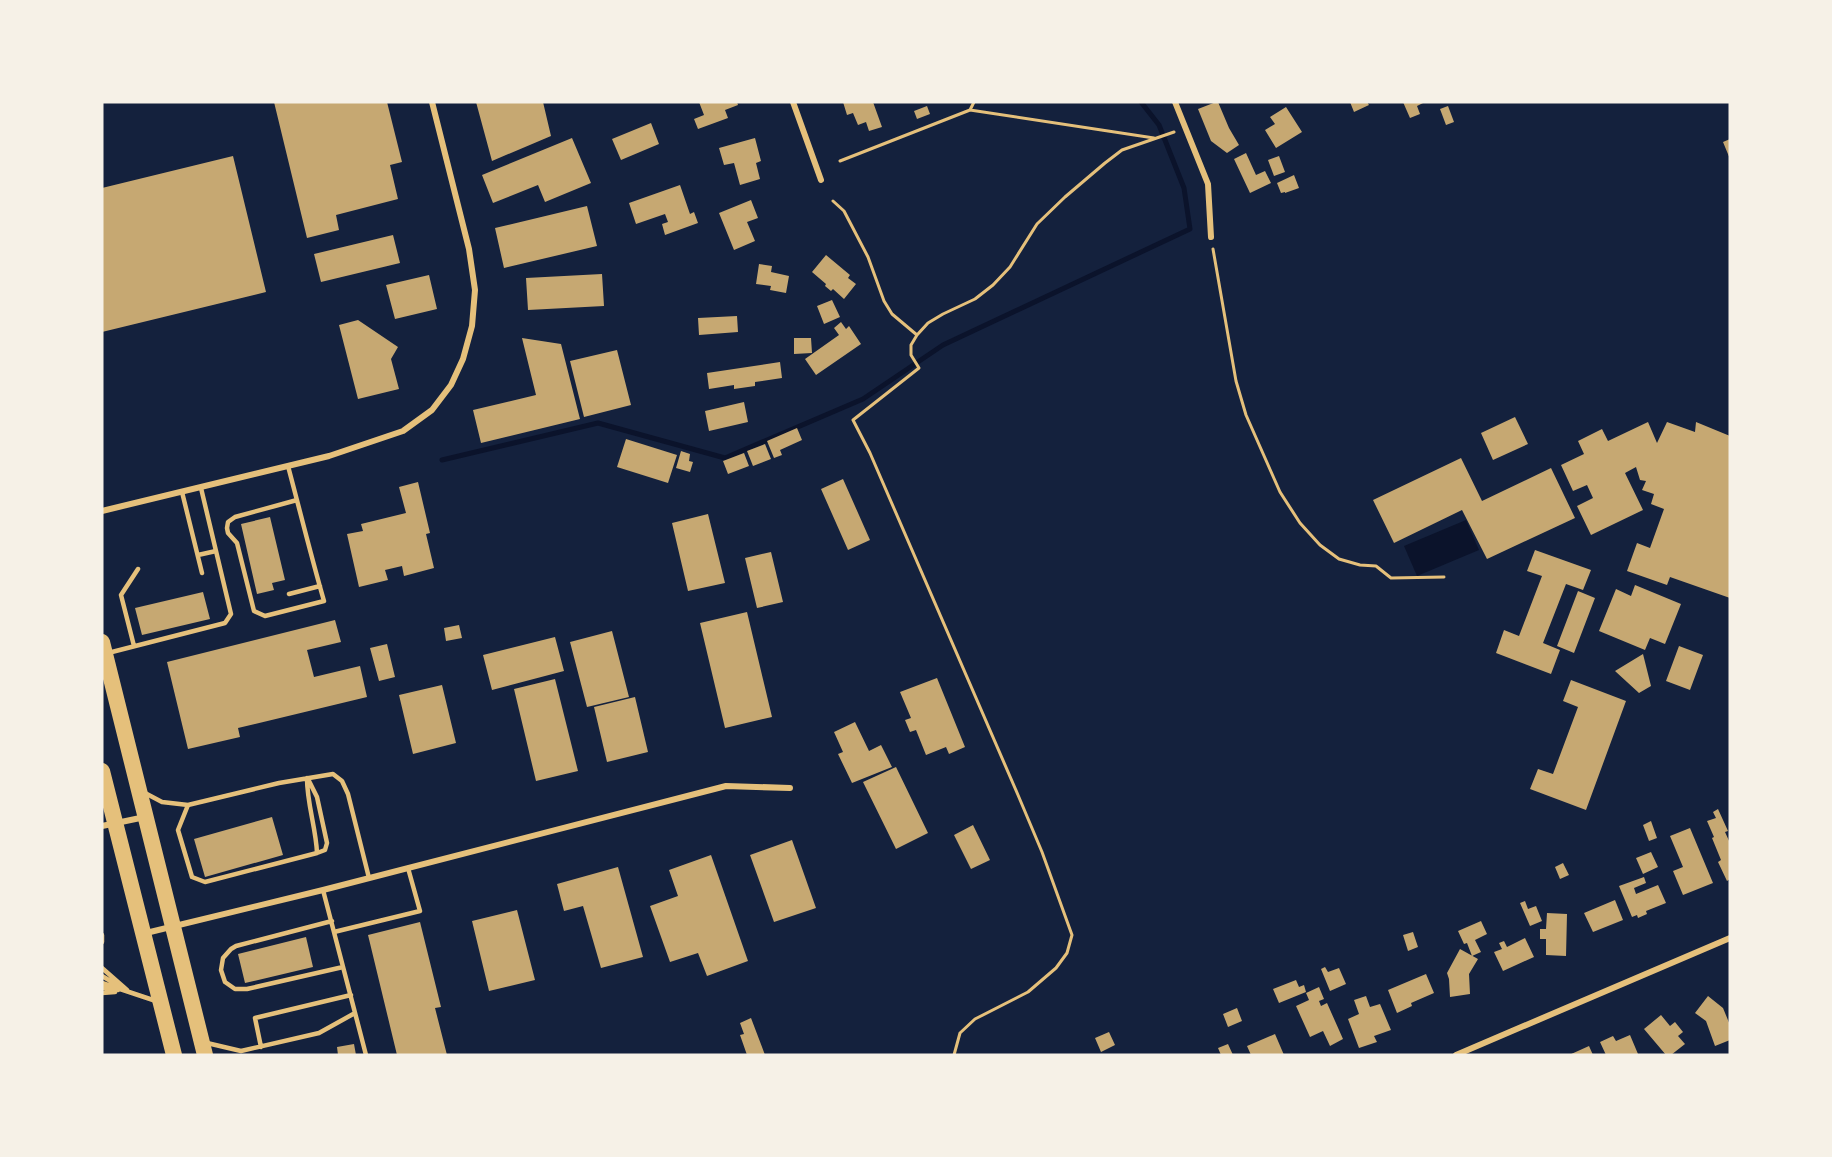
<svg xmlns="http://www.w3.org/2000/svg" width="1832" height="1157" viewBox="0 0 1832 1157" font-family="'Source Sans 3',sans-serif">
<style>
.water{fill:#0b132b}
.lines{fill:none;stroke-linecap:round;stroke-linejoin:round}
.stream{stroke:#0b132b;stroke-width:5}
.building{fill:#c6a872}
.path{stroke:#e5c07b;stroke-width:3}
.service{stroke:#e5c07b;stroke-width:4.5}
.minor{stroke:#e5c07b;stroke-width:6}
.trunk{stroke:#e5c07b;stroke-width:16}
</style>
<rect width="100%" height="100%" fill="#14213d"/>
<!-- water -->
<path class="water" d="M1466 520 1479 550 1417 576 1404 546Z"/>
<g class="lines">
<!-- stream -->
<path class="stream" d="M442 460 598 423 725 458 863 399 943 345 1190 229 1184 188 1159 125 1141 102"/>
</g>
<!-- building -->
<path class="building" d="M274 102H387L402 162 390 165 398 199 336 215 339 230 307 238Z
M476 102H543L551 136 492 161Z
M699 102H737L738 105 725 110 728 118 698 129 694 119 704 115Z
M843 102H873L882 127 869 131 866 122 858 125 853 113 847 115Z
M1216 102H1218L1229 128 1239 145 1227 153 1211 141 1198 109Z
M1350 102H1367L1369 105 1354 112Z
M1403 102H1425L1417 106 1420 114 1410 118Z
M927 106 930 114 917 119 914 111Z
M1448 106 1454 122 1446 125 1440 109Z
M1286 107 1302 132 1276 148 1265 130 1275 124 1270 117Z
M651 123 659 144 621 160 612 139Z
M572 138 591 183 545 202 538 185 493 203 482 175Z
M755 138 761 161 756 163 760 179 740 185 734 163 724 165 719 148Z
M1730 139V159L1723 142Z
M1246 153 1256 175 1265 171 1271 183 1250 193 1234 159Z
M233 156 266 292 102 332V188Z
M1279 156 1285 172 1274 176 1268 160Z
M1294 175 1299 188 1285 193V192L1281 193 1277 183Z
M680 185 690 214 694 212 698 223 665 235 662 224 668 222 665 214 636 224 629 203Z
M751 200 758 218 747 222 755 241 734 250 719 213Z
M587 206 597 246 504 268 495 228Z
M393 235 400 263 321 282 314 254Z
M826 255 850 275 848 278 856 284 844 299 833 289 831 291 825 286 826 284 812 272Z
M759 264 772 266 771 272 789 276 786 293 770 290 771 286 756 284Z
M602 274 604 306 528 310 526 278Z
M429 275 437 309 395 319 386 285Z
M832 300 840 317 824 324 817 306Z
M737 316 738 332 699 335 698 318Z
M358 320 398 347 391 359 399 389 358 399 339 325Z
M841 322 846 329 849 326 861 344 816 375 805 359 839 335 834 328Z
M522 338 561 344 580 419 481 443 473 410 536 395Z
M794 338H811L812 353 794 354Z
M617 350 631 405 584 417 570 361Z
M780 362 782 378 755 382V386L734 389V385L709 389 707 373Z
M744 402 748 422 709 431 705 411Z
M1515 417 1528 444 1493 460 1481 433Z
M1648 422 1657 443 1667 422 1695 432 1696 422 1730 436V598L1670 577 1667 585 1627 571 1637 543 1650 548 1664 509 1651 504 1654 494 1642 490 1646 481 1640 480 1636 467 1625 473 1643 510 1591 535 1577 506 1593 498 1587 485 1573 491 1561 465 1584 454 1578 441 1602 429 1608 441Z
M797 428 802 440 780 450 782 455 774 458 767 441Z
M626 439 677 455 668 483 617 467Z
M765 444 771 459 753 466 747 451Z
M681 451 690 454 689 461 693 462 690 472 676 468Z
M744 453 749 466 728 474 723 461Z
M1461 458 1482 501 1551 468 1575 518 1487 559 1462 510 1394 543 1373 500Z
M843 479 870 540 848 550 821 489Z
M418 482 430 533 426 534 434 568 404 576 402 566 385 570 388 580 359 587 347 534 363 531 361 524 406 513 399 487Z
M708 514 725 583 688 591 672 523Z
M270 517 285 580 272 583 274 590 257 594 241 524Z
M1535 550 1591 570 1583 590 1566 584 1543 643 1560 650 1551 674 1496 653 1504 630 1519 636 1542 576 1527 571Z
M771 552 783 602 757 608 745 558Z
M1635 585 1681 604 1665 644 1650 638 1645 650 1599 631 1616 589 1631 596Z
M1578 591 1595 598 1574 653 1557 646Z
M203 592 210 619 142 635 135 608Z
M747 612 772 717 725 728 700 623Z
M335 620 341 642 307 650 314 677 360 666 367 697 238 728 240 737 188 749 167 662Z
M459 625 462 638 446 641 444 628Z
M612 631 629 697 587 707 570 642Z
M555 637 564 671 492 690 483 655Z
M387 644 395 677 379 681 370 648Z
M1679 646 1703 655 1690 690 1666 681Z
M1643 654 1651 686 1639 693 1615 671Z
M937 678 965 747 949 754 946 747 926 755 916 730 910 732 905 720 911 718 900 692Z
M555 679 578 771 536 781 514 689Z
M1571 680 1626 701 1586 810 1530 789 1538 769 1553 774 1578 707 1563 701Z
M442 685 456 743 413 754 399 695Z
M635 697 648 752 607 762 594 707Z
M855 722 869 751 881 745 892 767 852 783 838 754 843 752 834 732Z
M896 767 928 833 896 849 863 782Z
M1718 809 1728 831 1725 832 1730 843V879L1727 881 1718 862 1721 860 1712 838 1714 837 1707 821 1716 818 1713 812Z
M272 817 283 855 205 877 194 839Z
M1651 821 1657 838 1649 841 1643 825Z
M973 825 990 860 971 869 954 835Z
M1690 828 1713 883 1683 895 1673 871 1683 867 1670 836Z
M792 840 816 908 774 922 750 855Z
M1651 852 1658 867 1643 874 1636 858Z
M711 855 748 961 707 976 698 953 670 962 650 906 678 896 669 870Z
M1563 863 1569 875 1560 879 1555 867Z
M618 867 643 957 601 968 583 906 564 911 557 884Z
M1644 877 1646 883 1634 888 1636 894 1658 885 1666 903 1646 911 1647 914 1638 918 1637 915 1632 917 1619 886Z
M1615 900 1623 920 1593 932 1584 913Z
M1525 901 1528 909 1536 906 1542 921 1530 926 1520 903Z
M517 910 535 980 489 991 472 921Z
M1547 913 1567 914 1566 956 1546 955V939H1540V929H1546Z
M1481 921 1487 934 1475 940 1481 952 1472 956 1467 943 1464 944 1458 931Z
M420 922 441 1007 435 1008 447 1055H397L368 935Z
M1413 932 1418 947 1408 951 1403 935Z
M306 937 313 967 245 983 238 954Z
M1525 938 1534 957 1503 971 1494 952 1502 949 1499 943 1504 941 1507 947Z
M1460 949 1478 959 1469 974 1470 994 1450 997 1449 979 1447 973Z
M1325 967 1328 972 1339 968 1346 984 1330 991 1321 969Z
M1426 974 1434 993 1411 1003 1412 1006 1397 1013 1388 990Z
M1296 980 1299 987 1304 985 1306 992 1279 1003 1273 989Z
M1319 987 1324 999 1319 1001 1321 1006 1327 1003 1343 1039 1330 1046 1323 1031 1310 1037 1296 1006 1309 1000 1306 993Z
M1366 996 1370 1007 1380 1004 1391 1030 1374 1036 1377 1042 1359 1048 1348 1019 1359 1014 1354 1000Z
M1708 996 1723 1008 1730 1025V1040L1715 1046 1706 1021 1695 1013Z
M1237 1008 1242 1021 1228 1027 1223 1014Z
M1661 1015 1670 1026 1675 1022 1683 1032 1678 1036 1685 1044 1671 1055H1666L1644 1029Z
M751 1018 765 1055H747L740 1035 744 1034 740 1023Z
M1109 1032 1115 1045 1101 1052 1095 1038Z
M1275 1034 1284 1055H1251L1247 1046Z
M1630 1035 1638 1054 1606 1055 1600 1042 1613 1036 1616 1041Z
M354 1044 356 1055H338L337 1047Z
M1228 1044 1233 1055H1221L1218 1048Z
M1589 1046 1593 1055H1569Z"/>
<g class="lines">
<!-- path -->
<path class="path" d="M970 110 974 102
M840 161 970 110 1154 138
M833 201 844 211 868 257 884 301 892 314 917 335
M1213 249 1236 381 1246 415 1280 492 1300 523 1320 545 1339 559 1360 565 1376 566 1391 578 1444 577
M954 1055 960 1033 975 1019 1028 992 1056 968 1067 953 1072 935 1042 852 1018 795 870 453 853 420 919 368 911 355V345L917 335 928 323 943 314 975 299 993 285 1010 267 1037 224 1065 197 1105 163 1122 150 1174 132"/>
<!-- service -->
<path class="service" d="M288 466C300 511 311 556 324 601L265 616 254 611 237 543 228 533 227 528 228 522 235 517 297 500
M182 492 202 573
M198 555 216 551
M289 594 320 586
M134 646 121 595 138 569
M108 653 225 623 231 614 201 488
M309 781 317 797 327 843 325 850 317 853
M145 793 162 802 188 805 279 783 333 774 342 781 348 794 369 878
M188 805 178 830 192 877 205 882 317 853C316 828 307 804 307 778
M323 890 366 1055
M332 921 236 946 231 949 223 958 221 970 225 982 235 989H247L343 967
M334 932 420 911 408 868
M102 935V942
M102 968 127 990
M102 976 119 986
M102 983 156 1001
M102 988 118 990
M102 993 115 992
M207 1043 241 1051 319 1033 355 1013
M261 1047 255 1018 351 995"/>
<!-- minor -->
<path class="minor" d="M793 102 821 180
M1175 102 1208 184 1211 237
M102 511 329 456 403 431 432 410 451 385 463 359 472 326 475 290 469 249 432 102
M102 826 145 817
M146 933 323 890 726 786 790 788
M1456 1055 1730 938"/>
<!-- trunk -->
<path class="trunk" d="M102 642 205 1055
M102 771 174 1055"/>
</g>
<!-- border -->
<rect width="1832" height="1157" fill="none" stroke="#f6f1e7" stroke-width="207"/>
</svg>
